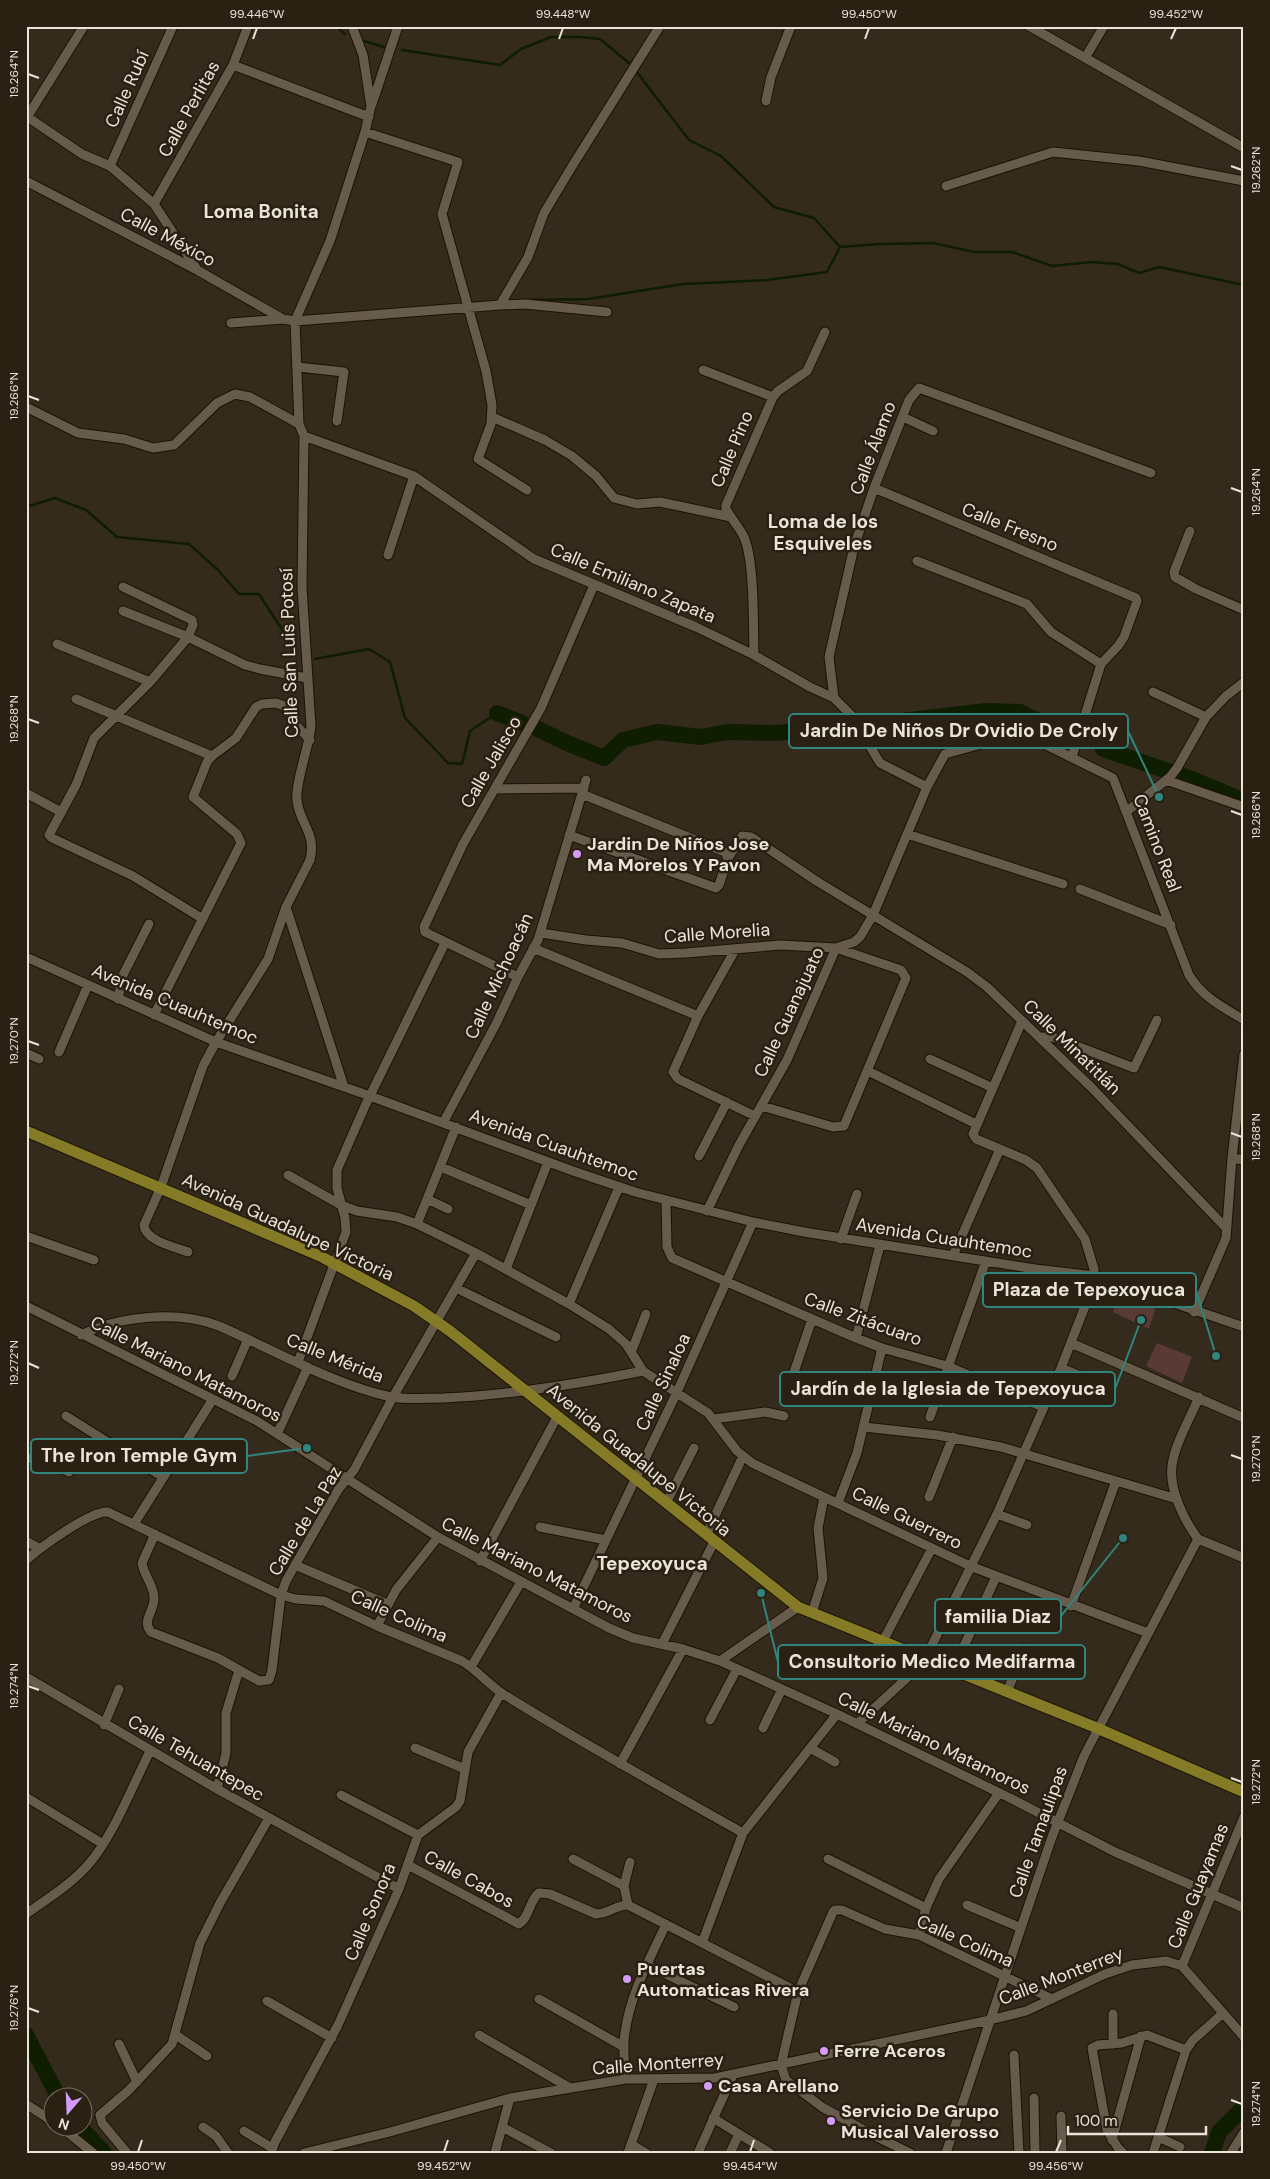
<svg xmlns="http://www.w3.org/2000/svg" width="1270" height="2179" viewBox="0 0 1270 2179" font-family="'DM Sans',sans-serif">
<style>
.green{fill:#5a3a37}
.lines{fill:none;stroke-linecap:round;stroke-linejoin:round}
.stream{stroke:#0f1d00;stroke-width:2.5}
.river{stroke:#0f1d00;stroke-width:16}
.minor-casing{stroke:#1c1305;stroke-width:11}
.major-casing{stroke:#1c1305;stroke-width:13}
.minor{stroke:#675c4b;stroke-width:9}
.major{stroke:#857b26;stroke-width:11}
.ticks{fill:none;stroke:#ebe4db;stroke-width:2}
.poi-dot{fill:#d39cfc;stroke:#2a2112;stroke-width:2}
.labels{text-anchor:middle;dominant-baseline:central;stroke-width:5;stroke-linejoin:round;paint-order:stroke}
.street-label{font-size:18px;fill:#ebe4db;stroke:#2a2112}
.poi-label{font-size:18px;font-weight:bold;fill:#ebe4db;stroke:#2a2112;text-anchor:start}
.neighbourhood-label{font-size:19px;font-weight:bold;fill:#ebe4db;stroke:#2a2112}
.leader{fill:none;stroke:#30867e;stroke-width:2}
.callout-dot{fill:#30867e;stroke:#2a2112;stroke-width:2}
.callout{fill:#2a2112;stroke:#30867e;stroke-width:2}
.callout-label{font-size:19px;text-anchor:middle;font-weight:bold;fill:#ebe4db}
.neatline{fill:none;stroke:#ebe4db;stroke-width:2}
.ticks-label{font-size:12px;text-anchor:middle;fill:#ebe4db}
</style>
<rect width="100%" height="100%" fill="#342b1c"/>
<!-- green -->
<path class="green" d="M1119 1296 1155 1309 1149 1329 1113 1312Z
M1157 1343 1192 1357 1182 1383 1146 1366Z"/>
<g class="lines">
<!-- stream -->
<path class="stream" d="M336 26 345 34
M364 41 384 47
M402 50 500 65 521 49 551 37H579L600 39 629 63
M636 71 689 140 721 156 774 207 814 218 840 247
M840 247 880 244 933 243 974 252H1012L1052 266 1092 262 1118 264 1139 273 1159 267 1244 285
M527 300 588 299 683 284 767 280 827 272 840 247
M26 507 55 498 86 510 117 537 189 544 218 570 239 594H259L296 651
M315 659 369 649 390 662 405 718 448 763 462 764 470 731 497 713"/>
<!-- river -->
<path class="river" d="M497 713 522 723
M868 725 986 711 1020 712 1069 737
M538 729 567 743 604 758 623 740 657 732 701 737 727 732 774 733 848 728
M1103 749 1189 778 1244 801
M26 2035 58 2096
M79 2126 104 2153
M1212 2153 1219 2132 1244 2107"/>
<!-- minor casing -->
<g class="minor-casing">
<path id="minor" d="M84 26 29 114V118L82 154 110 166 154 204 196 268
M1029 26 1244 148
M1085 58 1104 26
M233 65 369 117
M766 101 771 77 791 26
M372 104 398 26
M365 132 458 162 442 214 486 371 492 405 491 424 478 459 527 490
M110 166 173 26
M26 181 197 270 283 319 295 321 500 305
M946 186 1053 152 1139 161 1244 181
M154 204 233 65 248 26
M607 312 525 304 500 305 528 257 544 213 571 168 660 26
M231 323 283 319
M298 367 344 372 337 421
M703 370 773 397
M26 407 78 433 124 439 153 448 174 445 217 403 235 394 250 397 299 424
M492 417 545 440 572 456 596 476 614 498 637 504 660 502 731 517
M903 417 933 431
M304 436 414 476 534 559 696 627 754 655 810 687 834 698 852 716 880 763 927 787
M874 488 1136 598 1137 601 1124 637 1118 646 1101 664 1072 757
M1190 531 1174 572 1175 577 1196 589 1244 610
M388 555 414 476
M917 561 1027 604 1051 632 1101 664
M123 587 192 620 193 625 188 637 150 682 94 738 76 785 49 835 52 838 133 876 203 919
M123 611 188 637 245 665 260 669 307 678
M57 644 150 682
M754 655C753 626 755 558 743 535 738 526 731 518 726 509V505L773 397 778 391 807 371 825 332
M1153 692 1206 717
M834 698 829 657 854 547 874 488 909 400 919 388 1151 473
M76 699 212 756
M1166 780 1244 807
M495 789 584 788
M26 793 61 812
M582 794 725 852 728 858
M1126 812 1170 777 1177 768 1206 717 1226 696 1244 682
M907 834 1063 884
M569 835 716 888 719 885 728 858 742 836 751 837 818 882 967 972 987 987 1092 1088 1226 1228
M1080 889 1171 925
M286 907 344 1087
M541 933 586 940 622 943 659 954 686 953 780 945 836 948 901 970 906 978 844 1126 833 1127 762 1106
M533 948 698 1016
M735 950 698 1016 673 1072 678 1079 755 1116
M26 957 216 1042 370 1096 573 1171 635 1192 753 1222 804 1232 1035 1269 1095 1276 1244 1327
M518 977 425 932 424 927 463 844 541 708 594 585
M118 999 123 975 149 924
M154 1015 241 843 237 834 193 797 207 762 212 756 236 738 256 707 262 704 276 703 284 706 294 723 310 740
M1039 1037H1053L1134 1068 1157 1020
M59 1052 88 985
M26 1053 39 1059
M930 1059 993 1088
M868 1071 976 1124
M443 1123 496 1024 518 977 538 940 586 780
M699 1156 727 1102
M1232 1158 1244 1160
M441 1167 531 1205
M288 1175 341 1205 357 1211 397 1217 417 1224 476 1253 569 1304 609 1329 626 1344 643 1371 708 1413 737 1451 752 1463 970 1566 1148 1633
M427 1199 448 1209
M666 1201 667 1247 672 1258 856 1338 882 1348 947 1366 1043 1407
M707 1211 739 1145 787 1060 836 948 854 942 860 937 873 915 927 787 945 754 992 741 1040 742 1113 778 1189 975C1202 997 1223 1007 1244 1020
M417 1224 456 1127
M26 1236 94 1260
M841 1239 857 1194
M188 1252C175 1247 145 1241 144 1225L161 1187 203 1066 216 1042 268 959 286 907 310 860C317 833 299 823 297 800 295 783 309 747 311 726L302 587 304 436 299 424 295 321 330 241 365 132 371 106 363 55 352 26
M953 1256 1000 1149
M506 1269 548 1162
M456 1288 556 1337
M569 1304 619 1187
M26 1306 257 1421 438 1537 609 1628 633 1638 683 1649 720 1661 837 1714 1010 1798 1115 1852 1244 1908
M1194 1312 1226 1238 1232 1158 1244 1054
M81 1335C119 1316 178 1310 219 1326 272 1349 334 1385 391 1397 408 1400 427 1398 444 1398 511 1395 578 1384 643 1371
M856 1338 880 1245
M1071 1343 1244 1418
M632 1350 646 1314
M298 1362 346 1232 345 1218 337 1188V1170L365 1106 445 943
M1061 1368 1109 1388
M232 1376 248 1339
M787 1393 812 1319
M66 1416 163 1477
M930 1417 986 1261
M714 1419 765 1412 784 1416
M864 1427 937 1435 1001 1447 1177 1499
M277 1434 308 1367
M26 1459 41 1456 69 1472
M929 1497 953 1437
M666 1503 694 1448
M838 1503 857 1453 882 1348
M997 1514 1027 1525
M134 1524 213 1399
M540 1527 606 1540
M155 1534 142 1563C144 1576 154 1585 154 1598 155 1610 141 1621 151 1632L218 1658 259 1681 269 1680 272 1670 281 1595 286 1581 338 1490 354 1470 393 1397 476 1253
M706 1535 743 1456
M1198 1539C1184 1520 1169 1490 1172 1466 1175 1443 1190 1419 1199 1397
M1198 1539 1244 1558
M26 1541 40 1549
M26 1560C40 1548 91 1510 108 1512L281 1595 296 1599 324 1601 377 1626 462 1661C477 1670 488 1684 503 1694 582 1743 663 1788 743 1833
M480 1561 557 1417
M295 1565 387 1604
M1071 1606 1116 1481
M573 1609 677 1392 753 1222
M812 1613 823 1578 818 1528 824 1497
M377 1626 396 1590 438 1537
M883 1641 932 1548
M662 1644 714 1542
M720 1661 798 1607
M471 1667 521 1582
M953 1670 996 1577
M26 1677 217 1789 399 1889
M1007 1692 1025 1648
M710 1720 737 1669
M857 1724 910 1675 925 1659 997 1514 1061 1368 1094 1283V1269L1085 1239 1037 1168 1026 1160 976 1139 973 1134 1022 1021
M104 1725 119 1689
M763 1728 782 1689
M415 1748 465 1769
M810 1748 835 1762
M620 1764 683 1649
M217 1789 226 1753V1713L239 1670
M341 1795 418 1835
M26 1797 103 1844
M573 1859 624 1886
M828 1859 926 1908
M408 1865 519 1924C530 1917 529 1900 539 1893L550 1894 596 1914C608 1914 616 1905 628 1905L798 1992
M628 1905 624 1886 630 1862
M967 1905 1021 1928
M26 1914C47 1899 70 1885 87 1866 112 1839 133 1785 150 1751
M919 1935 926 1908 939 1879 999 1793
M702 1943 743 1833 837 1714
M647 1965 734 2007
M1182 1966 1244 1817
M539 1999 624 2047
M267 2001 332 2038
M1113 2014V2044
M176 2035 207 2056
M479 2035 570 2088
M119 2044 137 2082
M1014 2055 1019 2153
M626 2079C625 2064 622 2048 625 2033 630 1994 650 1959 666 1924
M1034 2098 1035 2153
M26 2104 52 2121
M1061 2116 1062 2153
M713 2118 770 2153
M60 2126 93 2153
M203 2127 216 2136 228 2153
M502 2127 551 2153
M244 2131 272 2148
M1158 2137 1180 2147
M1112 2140 1141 2036
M631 2144 646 2153
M127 2153 102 2123 100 2115 128 2091 172 2044 200 1943 220 1903 269 1818
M271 2153 275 2142 338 2025 399 1889 418 1835 456 1807 460 1801 468 1752 501 1693
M304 2153 390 2132 510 2098 626 2079 715 2078 990 2020 1026 2011 1105 1974 1132 1965 1166 1961 1182 1966 1244 2037
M495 2153 510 2098
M628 2153 654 2079
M698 2153 733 2075
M730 2153 739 2134
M910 2153 871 2134 822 2107 786 2080 781 2065 798 1992 833 1912 835 1910H842L885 1929 919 1935 1052 1999
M946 2153 1021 1928 1052 1837 1084 1756 1198 1539
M1123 2153 1118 2148 1107 2130 1092 2048 1098 2045 1122 2043 1147 2035 1186 2050
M1153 2153 1186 2050 1193 2040 1222 2014
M1231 2153 1244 2132"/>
</g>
<!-- major casing -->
<g class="major-casing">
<path id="major" d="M26 1131 320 1256 414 1306 450 1331 798 1607 1097 1728 1244 1792"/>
</g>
<!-- minor -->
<use href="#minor" class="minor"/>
<!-- major -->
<use href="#major" class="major"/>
</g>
<!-- ticks -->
<path class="ticks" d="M253 39 257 28M559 39 563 28M865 39 869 28M1171 39 1176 28M28 74 39 78M1231 166 1242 170M28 396 39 400M1231 488 1242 492M28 719 39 723M1231 811 1242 815M28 1041 39 1045M1231 1133 1242 1137M28 1363 39 1368M1231 1455 1242 1459M28 1686 39 1690M1231 1778 1242 1782M28 2008 39 2012M1231 2100 1242 2104M138 2152 142 2140M444 2152 448 2140M750 2152 754 2140M1056 2152 1061 2140"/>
<!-- markers -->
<g class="poi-dot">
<circle cx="577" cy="854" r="5"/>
<circle cx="627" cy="1979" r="5"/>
<circle cx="824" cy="2051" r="5"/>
<circle cx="708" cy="2086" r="5"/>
<circle cx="831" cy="2121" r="5"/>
</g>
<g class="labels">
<!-- street labels -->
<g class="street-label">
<text transform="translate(127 89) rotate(-66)">Calle Rubí</text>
<text transform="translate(189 109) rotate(-61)">Calle Perlitas</text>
<text transform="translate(168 237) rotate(28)">Calle México</text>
<text transform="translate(873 448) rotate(-69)">Calle Álamo</text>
<text transform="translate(732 449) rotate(-67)">Calle Pino</text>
<text transform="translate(1010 527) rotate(22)">Calle Fresno</text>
<text transform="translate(633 583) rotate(23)">Calle Emiliano Zapata</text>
<text transform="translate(289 653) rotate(-92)">Calle San Luis Potosí</text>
<text transform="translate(491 762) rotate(-60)">Calle Jalisco</text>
<text transform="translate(1157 843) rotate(69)">Camino Real</text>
<text transform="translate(717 933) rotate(-4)">Calle Morelia</text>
<text transform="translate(499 976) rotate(-65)">Calle Michoacán</text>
<text transform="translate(175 1004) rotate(23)">Avenida Cuauhtemoc</text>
<text transform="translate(789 1012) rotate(-65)">Calle Guanajuato</text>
<text transform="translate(1072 1047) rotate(44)">Calle Minatitlán</text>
<text transform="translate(554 1145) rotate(20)">Avenida Cuauhtemoc</text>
<text transform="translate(288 1227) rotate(25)">Avenida Guadalupe Victoria</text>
<text transform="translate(944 1238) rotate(9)">Avenida Cuauhtemoc</text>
<text transform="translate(863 1319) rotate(20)">Calle Zitácuaro</text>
<text transform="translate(335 1358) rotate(22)">Calle Mérida</text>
<text transform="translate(186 1369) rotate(27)">Calle Mariano Matamoros</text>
<text transform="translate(663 1382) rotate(-65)">Calle Sinaloa</text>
<text transform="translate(639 1460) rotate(39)">Avenida Guadalupe Victoria</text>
<text transform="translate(907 1518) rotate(26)">Calle Guerrero</text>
<text transform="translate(305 1521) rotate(-59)">Calle de La Paz</text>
<text transform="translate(537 1570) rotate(27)">Calle Mariano Matamoros</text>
<text transform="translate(399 1616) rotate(24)">Calle Colima</text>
<text transform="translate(934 1743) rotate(26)">Calle Mariano Matamoros</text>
<text transform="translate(196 1758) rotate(30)">Calle Tehuantepec</text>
<text transform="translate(1038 1832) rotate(-70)">Calle Tamaulipas</text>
<text transform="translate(469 1879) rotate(29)">Calle Cabos</text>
<text transform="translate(1198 1886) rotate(-68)">Calle Guayamas</text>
<text transform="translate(370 1912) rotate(-67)">Calle Sonora</text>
<text transform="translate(965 1941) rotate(24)">Calle Colima</text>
<text transform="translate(1061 1976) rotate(-21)">Calle Monterrey</text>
<text transform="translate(658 2064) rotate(-4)">Calle Monterrey</text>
</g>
<!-- poi labels -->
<g class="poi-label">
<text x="587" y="844">Jardin De Niños Jose<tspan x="587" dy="21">Ma Morelos Y Pavon</tspan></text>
<text x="637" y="1969">Puertas<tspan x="637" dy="21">Automaticas Rivera</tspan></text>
<text x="834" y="2051">Ferre Aceros</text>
<text x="718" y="2086">Casa Arellano</text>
<text x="841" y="2111">Servicio De Grupo<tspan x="841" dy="21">Musical Valerosso</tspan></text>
</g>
<!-- neighbourhood labels -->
<g class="neighbourhood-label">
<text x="261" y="211">Loma Bonita</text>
<text x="823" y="521">Loma de los<tspan x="823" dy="22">Esquiveles</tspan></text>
<text x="652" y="1563">Tepexoyuca</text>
</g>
</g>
<!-- callouts -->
<path class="leader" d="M1159 797L1128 731M1216 1356L1196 1290M1141 1320L1115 1389M307 1448L247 1456M1123 1538L1061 1616M761 1593L778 1662"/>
<g class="callout-dot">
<circle cx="1159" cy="797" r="5"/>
<circle cx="1216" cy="1356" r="5"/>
<circle cx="1141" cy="1320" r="5"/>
<circle cx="307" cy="1448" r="5"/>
<circle cx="1123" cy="1538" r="5"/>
<circle cx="761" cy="1593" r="5"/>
</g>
<g class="callout">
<rect x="789" y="714" width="339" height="34" rx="5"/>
<rect x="983" y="1273" width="213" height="34" rx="5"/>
<rect x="780" y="1372" width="335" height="34" rx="5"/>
<rect x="31" y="1439" width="216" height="34" rx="5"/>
<rect x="935" y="1599" width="126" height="34" rx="5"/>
<rect x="778" y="1645" width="307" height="34" rx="5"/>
</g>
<g class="callout-label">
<text x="959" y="737">Jardin De Niños Dr Ovidio De Croly</text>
<text x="1089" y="1296">Plaza de Tepexoyuca</text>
<text x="948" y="1395">Jardín de la Iglesia de Tepexoyuca</text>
<text x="139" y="1462">The Iron Temple Gym</text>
<text x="998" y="1623">familia Diaz</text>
<text x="932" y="1668">Consultorio Medico Medifarma</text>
</g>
<!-- border -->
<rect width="1270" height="2179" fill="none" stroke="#2a2112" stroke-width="55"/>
<!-- north arrow -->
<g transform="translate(68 2112) rotate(199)"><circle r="24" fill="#2a2112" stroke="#776f62"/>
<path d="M0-4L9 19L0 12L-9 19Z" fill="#d39cfc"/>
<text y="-8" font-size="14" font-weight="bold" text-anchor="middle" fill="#ebe4db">N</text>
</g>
<!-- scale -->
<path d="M1068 2126v8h138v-8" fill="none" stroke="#ebe4db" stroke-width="2.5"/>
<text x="1075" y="2126" font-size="15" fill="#ebe4db" stroke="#2a2112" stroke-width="4" paint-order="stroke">100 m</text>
<rect x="28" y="28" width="1214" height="2124" class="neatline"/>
<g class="ticks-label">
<text x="257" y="18">99.446°W</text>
<text x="563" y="18">99.448°W</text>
<text x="869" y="18">99.450°W</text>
<text x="1176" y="18">99.452°W</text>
<text transform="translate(14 74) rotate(-90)" y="4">19.264°N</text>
<text transform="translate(1256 170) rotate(-90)" y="4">19.262°N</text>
<text transform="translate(14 396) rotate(-90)" y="4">19.266°N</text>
<text transform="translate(1256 492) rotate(-90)" y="4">19.264°N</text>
<text transform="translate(14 719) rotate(-90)" y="4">19.268°N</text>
<text transform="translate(1256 815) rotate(-90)" y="4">19.266°N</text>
<text transform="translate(14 1041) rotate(-90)" y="4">19.270°N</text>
<text transform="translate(1256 1137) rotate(-90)" y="4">19.268°N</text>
<text transform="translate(14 1363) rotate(-90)" y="4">19.272°N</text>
<text transform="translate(1256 1459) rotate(-90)" y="4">19.270°N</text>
<text transform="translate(14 1686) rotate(-90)" y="4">19.274°N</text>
<text transform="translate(1256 1782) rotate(-90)" y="4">19.272°N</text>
<text transform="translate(14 2008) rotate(-90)" y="4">19.276°N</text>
<text transform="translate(1256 2104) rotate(-90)" y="4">19.274°N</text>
<text x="138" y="2170">99.450°W</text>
<text x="444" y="2170">99.452°W</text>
<text x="750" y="2170">99.454°W</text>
<text x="1056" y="2170">99.456°W</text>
</g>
</svg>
